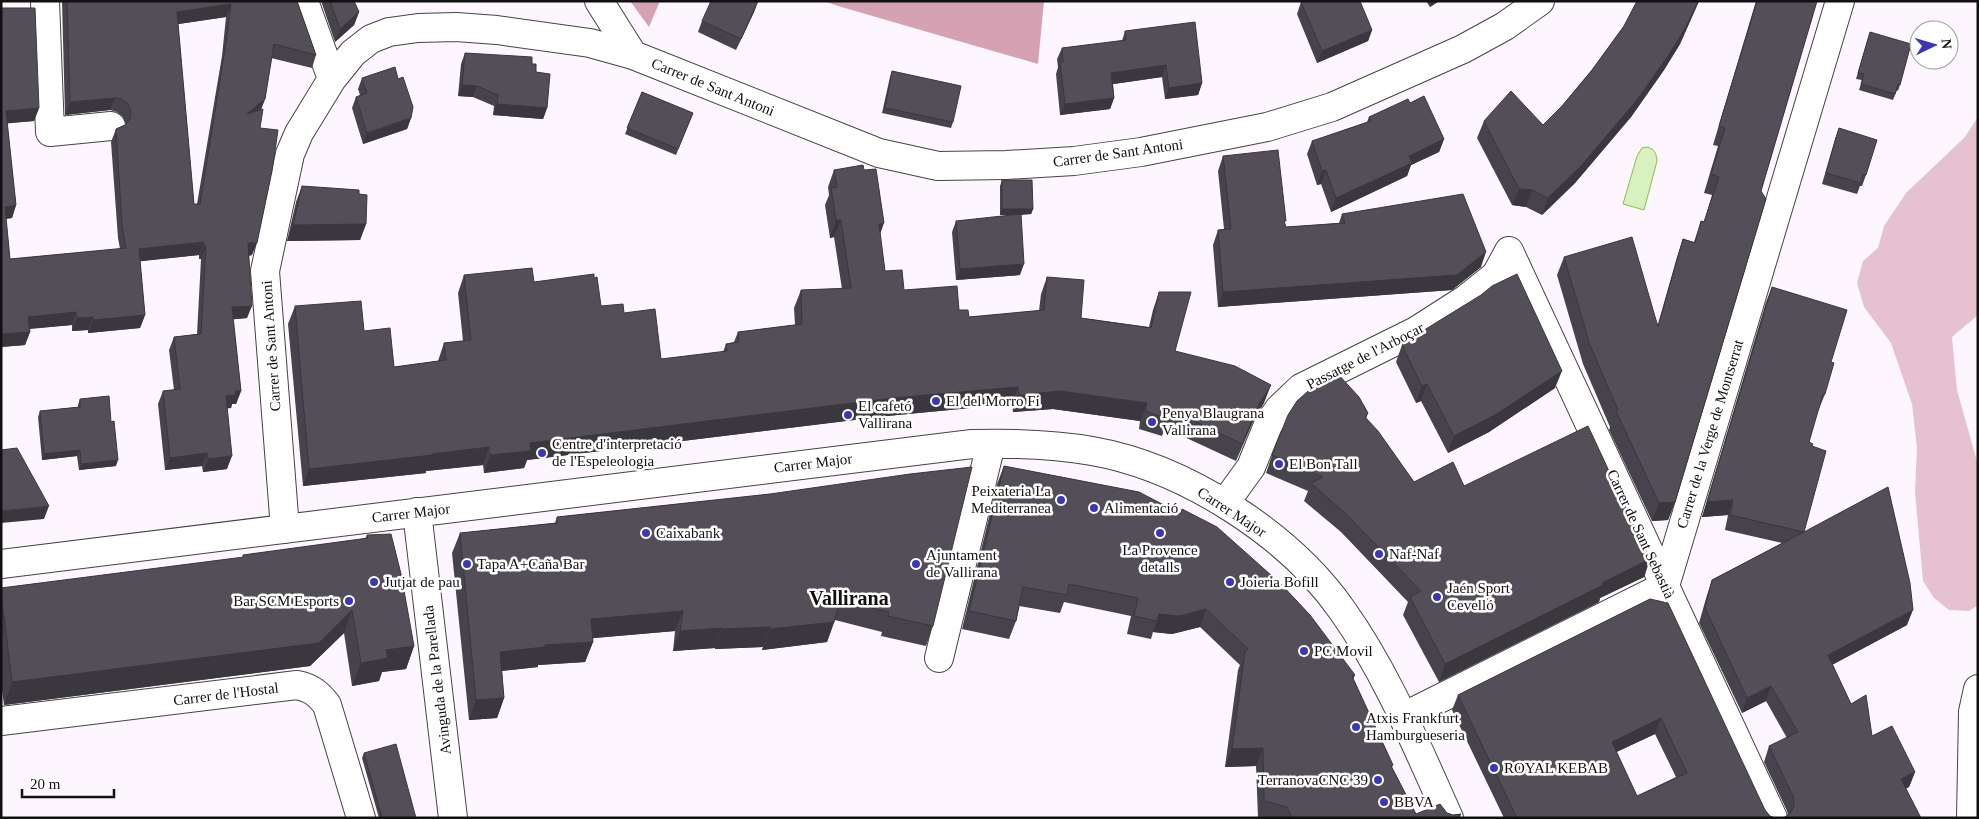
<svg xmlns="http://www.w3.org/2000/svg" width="1979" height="819" viewBox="0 0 1979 819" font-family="'Times New Roman',serif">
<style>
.green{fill:#e6c2d1}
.forest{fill:#d5a2b4}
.water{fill:#d9f0bf;stroke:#87c04e}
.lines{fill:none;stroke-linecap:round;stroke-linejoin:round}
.minor-casing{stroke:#444;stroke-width:30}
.minor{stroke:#fff;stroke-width:28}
.wall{fill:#47434c;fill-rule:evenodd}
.shaded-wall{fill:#3a373e}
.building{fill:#534e58;stroke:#3a373e;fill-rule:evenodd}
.poi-dot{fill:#3d37b3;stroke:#fff;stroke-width:2}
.labels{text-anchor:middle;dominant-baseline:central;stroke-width:5;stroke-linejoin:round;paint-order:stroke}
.street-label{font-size:15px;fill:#111;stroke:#fff}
.poi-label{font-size:15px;fill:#111;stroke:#fff;text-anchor:start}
.district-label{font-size:20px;font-weight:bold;fill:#111;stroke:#fff}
</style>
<rect width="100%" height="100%" fill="#fdf6fe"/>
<!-- green -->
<path class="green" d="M1978 117V315L1952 337 1957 390 1978 465V605L1969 611 1949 610 1934 598 1923 581 1915 492 1917 448 1912 404 1891 343 1864 307 1857 283 1863 261 1878 248 1884 226 1906 193 1965 137Z"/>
<!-- forest -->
<path class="forest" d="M630 1H660L649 27Z
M824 1H1044L1038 64 838 6Z"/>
<!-- water -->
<path class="water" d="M1647 147C1655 149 1656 153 1657 161L1644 210 1623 204 1637 156 1642 148Z"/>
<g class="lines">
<!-- minor casing -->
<g class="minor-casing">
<path id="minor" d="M45 1 50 132 111 126
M304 1 332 79
M599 1 633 55
M1509 251 1773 818
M1225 503 1251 467 1268 425 1279 409 1301 388 1416 331 1466 299 1496 275 1509 251
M417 512 453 818
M285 529 265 271 290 154 299 133 332 79 353 53 371 39 389 32 418 28 456 27 497 30 590 43 633 55 879 153 938 166 1006 165 1074 161 1141 152 1267 127 1332 107 1463 49 1505 26 1540 1
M1 564 972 444C1012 443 1053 444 1092 451 1184 467 1289 534 1342 610 1387 673 1417 747 1449 818
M939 658 991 444
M1403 717 1665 586 1840 1
M1 721 297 685C311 688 318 693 327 705L361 818
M1971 818 1973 712 1978 689"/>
</g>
<!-- minor -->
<use href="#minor" class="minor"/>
</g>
<!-- wall -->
<path class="wall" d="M62 1H297L316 55 312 68 271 58 265 99 261 110 252 255 249 256 247 318 233 319 241 391 236 404H232L231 408H227V469L203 472 202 466 165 470 158 404 163 391 174 390 169 350 174 337 197 334 201 259H199V255L140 261 145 315 140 328 88 333V330L72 331V325L30 329V332L25 345 1 347V8L39 108 34 121 7 123 16 205 12 218 6 219 10 259 120 249 118 238 111 142 116 129 125 125 126 124 123 117 117 112 110 110 65 115ZM226 17 222 56 197 204H194L178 24Z
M321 1H354L359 12 354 25 335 42Z
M758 1 754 12 736 50 698 32 702 21Z
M1426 1H1439L1430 7Z
M1637 1H1699L1680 44 1664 70 1631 117 1575 183 1542 215 1526 207 1512 205 1477 138 1484 121 1543 125 1562 106 1592 70 1624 26Z
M1756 1H1817L1761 191 1675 502 1668 520 1652 521 1609 430 1610 427 1583 364 1557 275 1564 257 1658 324 1677 257 1683 239 1694 242 1701 221 1704 222 1712 195 1704 193 1718 146 1713 145Z
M1301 2 1372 30 1368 41 1317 63 1297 14Z
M1125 31 1202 83 1198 95 1165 99 1162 77 1113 84 1114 98 1110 109 1060 115 1056 74 1058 67 1057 59 1062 48 1122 41Z
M1870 32 1900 85 1898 91 1897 90 1893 100 1859 90 1862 80 1856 79Z
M465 53 532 64 536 72 547 108 543 119 493 115 494 106 473 97 458 96 461 64Z
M892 71 953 122 951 128 882 113 890 77Z
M362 78 411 118 407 129 363 144 352 108 356 97 360 95 358 89Z
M642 92 693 113 676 155 625 134Z
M1410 103 1444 139 1439 152 1411 165 1407 176 1331 212 1321 184 1317 185 1307 154 1312 141 1367 122 1369 117Z
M1839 128 1866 175 1862 186H1860L1857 194 1822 184 1835 139Z
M1223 156 1285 224 1286 227 1339 223 1342 214 1481 267 1452 290 1218 307 1213 245 1218 230 1224 229 1218 171Z
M834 170 880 234 885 271 904 290 959 310 969 317 1039 311 1041 294 1047 277 1081 318 1149 327 1153 310 1159 292 1175 351 1264 403 1254 419 1236 461 1165 428 1162 436 1139 429 1140 421 1053 409 1013 412 1012 404 887 416 527 460 524 468 484 473 483 465 426 471V473L303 486 288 324 295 306 364 331 394 367 438 361 444 343 463 341 458 293 464 275 534 282 601 306 624 313 661 359 723 352 726 344 734 342 738 332 795 325 794 308 801 290 842 289 834 237 830 238 825 205 829 195 828 187Z
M1002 180 1033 209 1031 214 1021 215 1020 275 956 280 952 232 956 221 1016 215H1000V186Z
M302 186 359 194 366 224 360 240 287 241 296 202Z
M1772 287 1831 362 1825 394 1819 409H1818L1809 442 1812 446 1804 532 1907 625 1832 665 1851 704 1872 736 1915 772 1909 787 1785 817 1788 815 1787 811 1764 762 1769 746 1787 738 1766 701 1742 713 1699 623 1707 595 1712 580 1782 543 1725 530 1728 515 1702 517 1766 302Z
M1421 332 1555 388 1489 432 1448 453 1421 401 1416 403 1396 362 1402 345 1420 336Z
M80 399 116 466 79 470 77 456 42 460 38 417 40 411 78 407V405Z
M1368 413 1366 419 1414 482 1464 486 1650 559 1644 577 1600 598 1599 602 1439 682 1403 615 1408 602 1341 532 1304 501 1308 491 1266 473 1272 455Z
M1004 466 1180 514 1182 509 1355 675 1353 680 1393 765 1392 767 1416 814 1447 813 1453 815 1461 814 1460 818H1258L1256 766 1225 767 1238 670 1240 665 1200 627 1172 634 1153 632 1151 639 1127 634 1131 616 1064 602 1060 613 1019 606 1016 621 1009 639 962 629 997 484Z
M770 494 933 626 926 646 881 636 882 632 835 620 827 642 762 650 763 647 715 649V648L673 651 675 631 592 638 593 642 585 662 538 665V667L502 671 504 698 497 718 469 720 452 553 460 533 555 523 557 517Z
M367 535 414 646 406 669 382 672 379 681 352 686 344 633 310 666 4 705 1 684V588L242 558 243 555 365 539Z
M1650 599 1765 810 1770 816 1775 818H1504L1452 710 1458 695ZM1655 734 1676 777 1637 796 1616 752Z
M364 753 416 818H379L362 758Z"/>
<!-- shaded-wall -->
<path class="shaded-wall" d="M758 1 754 12 736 50 741 39Z
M1432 1H1439L1430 7Z
M1698 1H1699L1680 44 1664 70 1631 117 1575 183 1542 215 1548 198Z
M231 4 226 17 172 25 177 12Z
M359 12 354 25 335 42 340 29Z
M1372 30 1368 41 1317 63 1322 51Z
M1166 65 1162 77 1107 85 1111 73Z
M1202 83 1198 95 1165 99 1169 88Z
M462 85 477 86 473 97 458 96Z
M115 98 110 110 65 115 70 102Z
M1114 98 1110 109 1060 115 1065 104Z
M265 99 260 111 247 114Z
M497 104 547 108 543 119 493 115Z
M39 108 34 121 1 124 6 111Z
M411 118 407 129 363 144 367 133Z
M1444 139 1439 152 1411 165 1407 176 1331 212 1336 198 1409 156Z
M1326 170 1321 184 1317 185 1322 171Z
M1519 189 1532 190 1526 207 1512 205Z
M16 205 12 218 1 219 5 207Z
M1002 209H1033L1031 214 1000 215Z
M836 220H841L834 237 830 238Z
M884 223 878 240 879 224Z
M366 224 360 240 287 241 293 225Z
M204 242 199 255 134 262 139 249Z
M248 243H257L252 255 243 256Z
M204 246H206L201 259H199Z
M1486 252 1481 267 1452 290 1218 307 1223 292Z
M1024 264 1020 275 956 280 960 269Z
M252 306 247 318 227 320 232 307Z
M76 312 72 325 24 329 28 317Z
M145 315 140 328 88 333 93 320Z
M93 317 88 330 72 331 77 318Z
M30 332 25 345 1 347V334Z
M1562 371 1555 388 1489 432 1448 453 1454 436Z
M1427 384 1421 401 1416 403 1422 386Z
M1271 385 1264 403 1254 419 1236 461 1260 402Z
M1018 387 1012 404 887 416 527 460 524 468 484 473 490 455 530 443 893 398Z
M235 391H241L236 404H232L231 408 222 409 226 396Z
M1060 391 1147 403 1140 421 1053 409 1013 412 1019 395Z
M489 447 483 465 426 471V473L303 486 309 469Z
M80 450 77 456 42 460 44 454Z
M207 453 202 466 165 470 170 458Z
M232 456 227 469 203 472 208 459Z
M118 460 116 466 79 470 81 464Z
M1733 500 1728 515 1702 517 1707 502Z
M1675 502 1668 520 1652 521 1659 503Z
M49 506 44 519 1 523V511Z
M1650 559 1644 577 1600 598 1599 602 1439 682 1445 664 1602 583Z
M1206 609 1200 627 1172 634 1153 632 1159 614Z
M352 610 344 633 310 666 4 705 12 682Z
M1913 610 1907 625 1822 670 1828 655Z
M683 611 675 631 584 639 591 619Z
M834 622 827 642 762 650 770 629Z
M770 627 763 647 715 649 722 629Z
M722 628 715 648 673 651 680 631Z
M593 642 585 662 538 665V667L492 672 500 652 545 645Z
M414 646 406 669 382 672 379 681 352 686 361 663 386 650Z
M1771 686 1766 701 1742 713 1747 698Z
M504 698 497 718 469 720 476 700Z
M1661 718 1655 734 1606 757 1612 742Z
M1263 748 1256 766 1225 767 1232 749Z
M1915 772 1909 787 1896 794 1901 779Z"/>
<!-- building -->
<path class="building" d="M67 1H297L316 55 274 44 265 99 247 114 263 109 260 128 278 130 272 171 257 243H248L252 306 232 307 241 391H235L236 395 226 396 232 456 208 459 207 453 170 458 163 391 180 389 174 337 201 334 206 246H204V242L139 249 145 315 93 320V317L77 318 76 312 28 317 30 332 1 334V8H35L39 108 6 111 16 205 5 207 10 259 126 248 122 225 116 129 125 125 130 119 131 111 128 104 122 99 115 98 70 102ZM231 4 226 43 200 204H194L177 12Z
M330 1H354L359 12 340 29Z
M711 1H758L741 39 702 21Z
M1303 1H1360L1372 30 1322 51 1301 2Z
M1637 1H1698L1686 27 1670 53 1637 100 1581 166 1548 198 1532 190 1519 189 1484 121 1511 91 1543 125 1562 106 1592 70 1624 26Z
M1757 1H1817L1761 191 1766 199 1675 502 1659 503 1616 411 1618 410 1590 345 1564 257 1632 237 1658 327 1683 239 1695 243 1701 221 1704 222 1719 177 1711 174 1725 128 1719 126Z
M1195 22 1202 83 1169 88 1166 65 1111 73 1114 98 1065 104 1060 63 1063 62 1062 48 1126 40 1125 31Z
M1870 32 1911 44 1900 85 1898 84 1895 94 1861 84 1864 74 1858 73Z
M465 53 532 57V64H536V72L550 74 547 108 497 104 498 95 477 86 462 85Z
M395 67 398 79 403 77 413 107 411 118 367 133 356 97 367 93 362 78Z
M892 71 961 86 953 122 885 108Z
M642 92 693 113 678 149 627 128Z
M1424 96 1444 139 1409 156 1412 163 1336 198 1326 170 1322 171 1312 141 1371 121 1369 117 1408 99 1410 103Z
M1839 128 1877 140 1866 175 1863 174 1861 183 1826 173Z
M1278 150 1286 221H1284L1286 227 1345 223 1342 214 1463 194 1486 252 1457 275 1223 292 1218 230 1231 229 1223 156Z
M863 165 864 170 876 169 884 223 879 224 885 271 902 270 904 290 957 286 959 310H968L969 317 1044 310 1047 277 1084 280 1081 318 1151 328 1159 292H1191L1175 351 1235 366 1271 385 1260 402 1242 444 1171 410 1168 419 1145 411 1147 403 1060 391 1019 395 1018 387 893 398 530 443 531 451 490 455 489 447 432 454V455L309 469 295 306 361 301 364 331 390 328 394 367 446 360 444 343 471 340 464 275 532 268 534 282 594 274V278L597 277 601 306 623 304 624 313 655 309 661 359 727 351 726 344 739 342 738 332 802 324 801 290 851 288 841 220H836L831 188 837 187 834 170Z
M1002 180H1032L1033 209H1002Z
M302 186 359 190V194L367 195 366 224 293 225Z
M1021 214 1024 264 960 269 956 221Z
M1517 274 1562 371 1495 415 1454 436 1427 384 1422 386 1402 345 1422 335 1421 332 1481 295 1492 286Z
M1772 287 1847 310 1831 362 1834 363 1825 394H1823L1809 442 1813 444 1812 446 1826 451 1804 532 1888 487 1910 583 1913 610 1828 655 1851 704 1866 695 1872 736 1892 726 1915 772 1901 779 1921 818H1781L1785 817 1791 812 1794 805 1793 796 1769 746 1798 732 1771 686 1747 698 1705 608 1712 580 1804 532 1730 515 1733 500 1707 502Z
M1337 373 1359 397 1368 413 1365 417 1378 431 1414 482 1453 462 1464 486 1588 426 1650 559 1602 583 1605 584 1445 664 1410 597 1421 591 1347 515 1311 483 1323 477 1272 455 1288 415 1297 401 1317 383Z
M109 396 111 422 114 421 118 460 81 464 80 450 44 454 40 411 80 407V399Z
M17 448 49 506 1 511V450Z
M1004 466 1139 492 1181 514 1182 509 1217 527 1281 584 1310 615 1355 675 1352 676 1393 765 1391 766 1416 814 1440 804 1447 813 1453 815 1461 814 1455 818H1292L1287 807 1264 801 1263 748 1232 749 1245 651 1248 649 1206 609 1179 616 1159 614 1157 621 1134 616 1138 598 1069 584 1067 595 1023 587 1016 621 969 611Z
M972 467 933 626 888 616 889 612 840 600 834 622 770 629V627L722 629V628L680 631 683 611 591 619 593 642 545 645V647L500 652 504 698 476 700 460 533 557 523V517L770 494 910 474Z
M391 534 401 574 414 646 386 650 388 658 361 663 352 610 319 643 12 682 1 593V588L244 557 243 555 368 538 367 535Z
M1650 599 1668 603 1765 810 1770 816 1775 818H1517L1458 695ZM1661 718 1687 773 1637 796 1612 742Z
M396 744 416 818H382L364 753Z"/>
<!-- markers -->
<g class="poi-dot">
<circle cx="936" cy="401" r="5"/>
<circle cx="848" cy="415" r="5"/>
<circle cx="1152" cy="422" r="5"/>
<circle cx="542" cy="453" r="5"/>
<circle cx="1279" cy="464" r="5"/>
<circle cx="1061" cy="500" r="5"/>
<circle cx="1094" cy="508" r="5"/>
<circle cx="646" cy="533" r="5"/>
<circle cx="1160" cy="533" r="5"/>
<circle cx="1379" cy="554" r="5"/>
<circle cx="467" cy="564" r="5"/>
<circle cx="916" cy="564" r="5"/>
<circle cx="374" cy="582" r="5"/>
<circle cx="1230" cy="582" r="5"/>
<circle cx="1437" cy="597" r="5"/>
<circle cx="349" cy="601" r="5"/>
<circle cx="1304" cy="651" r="5"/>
<circle cx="1356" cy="727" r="5"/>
<circle cx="1494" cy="768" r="5"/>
<circle cx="1378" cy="780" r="5"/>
<circle cx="1384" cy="802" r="5"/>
</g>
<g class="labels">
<!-- street labels -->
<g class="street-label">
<text transform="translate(713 87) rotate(22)">Carrer de Sant Antoni</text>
<text transform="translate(1118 153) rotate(-8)">Carrer de Sant Antoni</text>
<text transform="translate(271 346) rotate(-94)">Carrer de Sant Antoni</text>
<text transform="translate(1365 356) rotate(-27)">Passatge de l'Arboçar</text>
<text transform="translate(1710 434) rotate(-73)">Carrer de la Verge de Montserrat</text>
<text transform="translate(813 463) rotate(-7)">Carrer Major</text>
<text transform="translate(1232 512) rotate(33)">Carrer Major</text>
<text transform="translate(411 513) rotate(-7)">Carrer Major</text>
<text transform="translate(1641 534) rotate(65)">Carrer de Sant Sebastià</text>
<text transform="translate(437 680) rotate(-97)">Avinguda de la Parellada</text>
<text transform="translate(226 694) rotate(-7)">Carrer de l'Hostal</text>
</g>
<!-- poi labels -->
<g class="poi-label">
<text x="946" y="401">El del Morro Fi</text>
<text x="858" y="406">El cafetó<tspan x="858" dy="17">Vallirana</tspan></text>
<text x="1162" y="413">Penya Blaugrana<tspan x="1162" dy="17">Vallirana</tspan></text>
<text x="552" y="444">Centre d'interpretació<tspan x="552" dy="17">de l'Espeleologia</tspan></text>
<text x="1289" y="464">El Bon Tall</text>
<text x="1051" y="491" text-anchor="end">Peixateria La<tspan x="1051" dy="17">Mediterranea</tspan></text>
<text x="1104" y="508">Alimentació</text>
<text x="656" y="533">Caixabank</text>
<text x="1160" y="550" text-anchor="middle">La Provence<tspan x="1160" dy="17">detalls</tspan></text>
<text x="1389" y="554">Naf-Naf</text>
<text x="926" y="555">Ajuntament<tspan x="926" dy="17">de Vallirana</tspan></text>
<text x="477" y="564">Tapa A+Caña Bar</text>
<text x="384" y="582">Jutjat de pau</text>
<text x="1240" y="582">Joieria Bofill</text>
<text x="1447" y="588">Jaén Sport<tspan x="1447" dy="17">Cevelló</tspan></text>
<text x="339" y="601" text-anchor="end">Bar SCM Esports</text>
<text x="1314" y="651">PC Movil</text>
<text x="1366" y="718">Atxis Frankfurt<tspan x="1366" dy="17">Hamburgueseria</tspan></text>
<text x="1504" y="768">ROYAL KEBAB</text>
<text x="1368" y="780" text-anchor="end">TerranovaCNC 39</text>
<text x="1394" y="802">BBVA</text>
</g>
<!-- district labels -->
<g class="district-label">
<text x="849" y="598">Vallirana</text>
</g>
</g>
<!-- border -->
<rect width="1979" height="819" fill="none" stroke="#111111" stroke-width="5"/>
<!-- north arrow -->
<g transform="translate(1934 45) rotate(85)"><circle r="24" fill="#ffffff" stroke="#a0a0a0"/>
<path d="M0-4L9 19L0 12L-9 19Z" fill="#3d37b3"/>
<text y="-8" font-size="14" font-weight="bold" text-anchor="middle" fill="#111111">N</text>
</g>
<!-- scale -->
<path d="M22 789v8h92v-8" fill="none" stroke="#111111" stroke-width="2.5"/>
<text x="30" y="789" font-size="15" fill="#111111" stroke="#ffffff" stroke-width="4" paint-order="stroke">20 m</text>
</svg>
